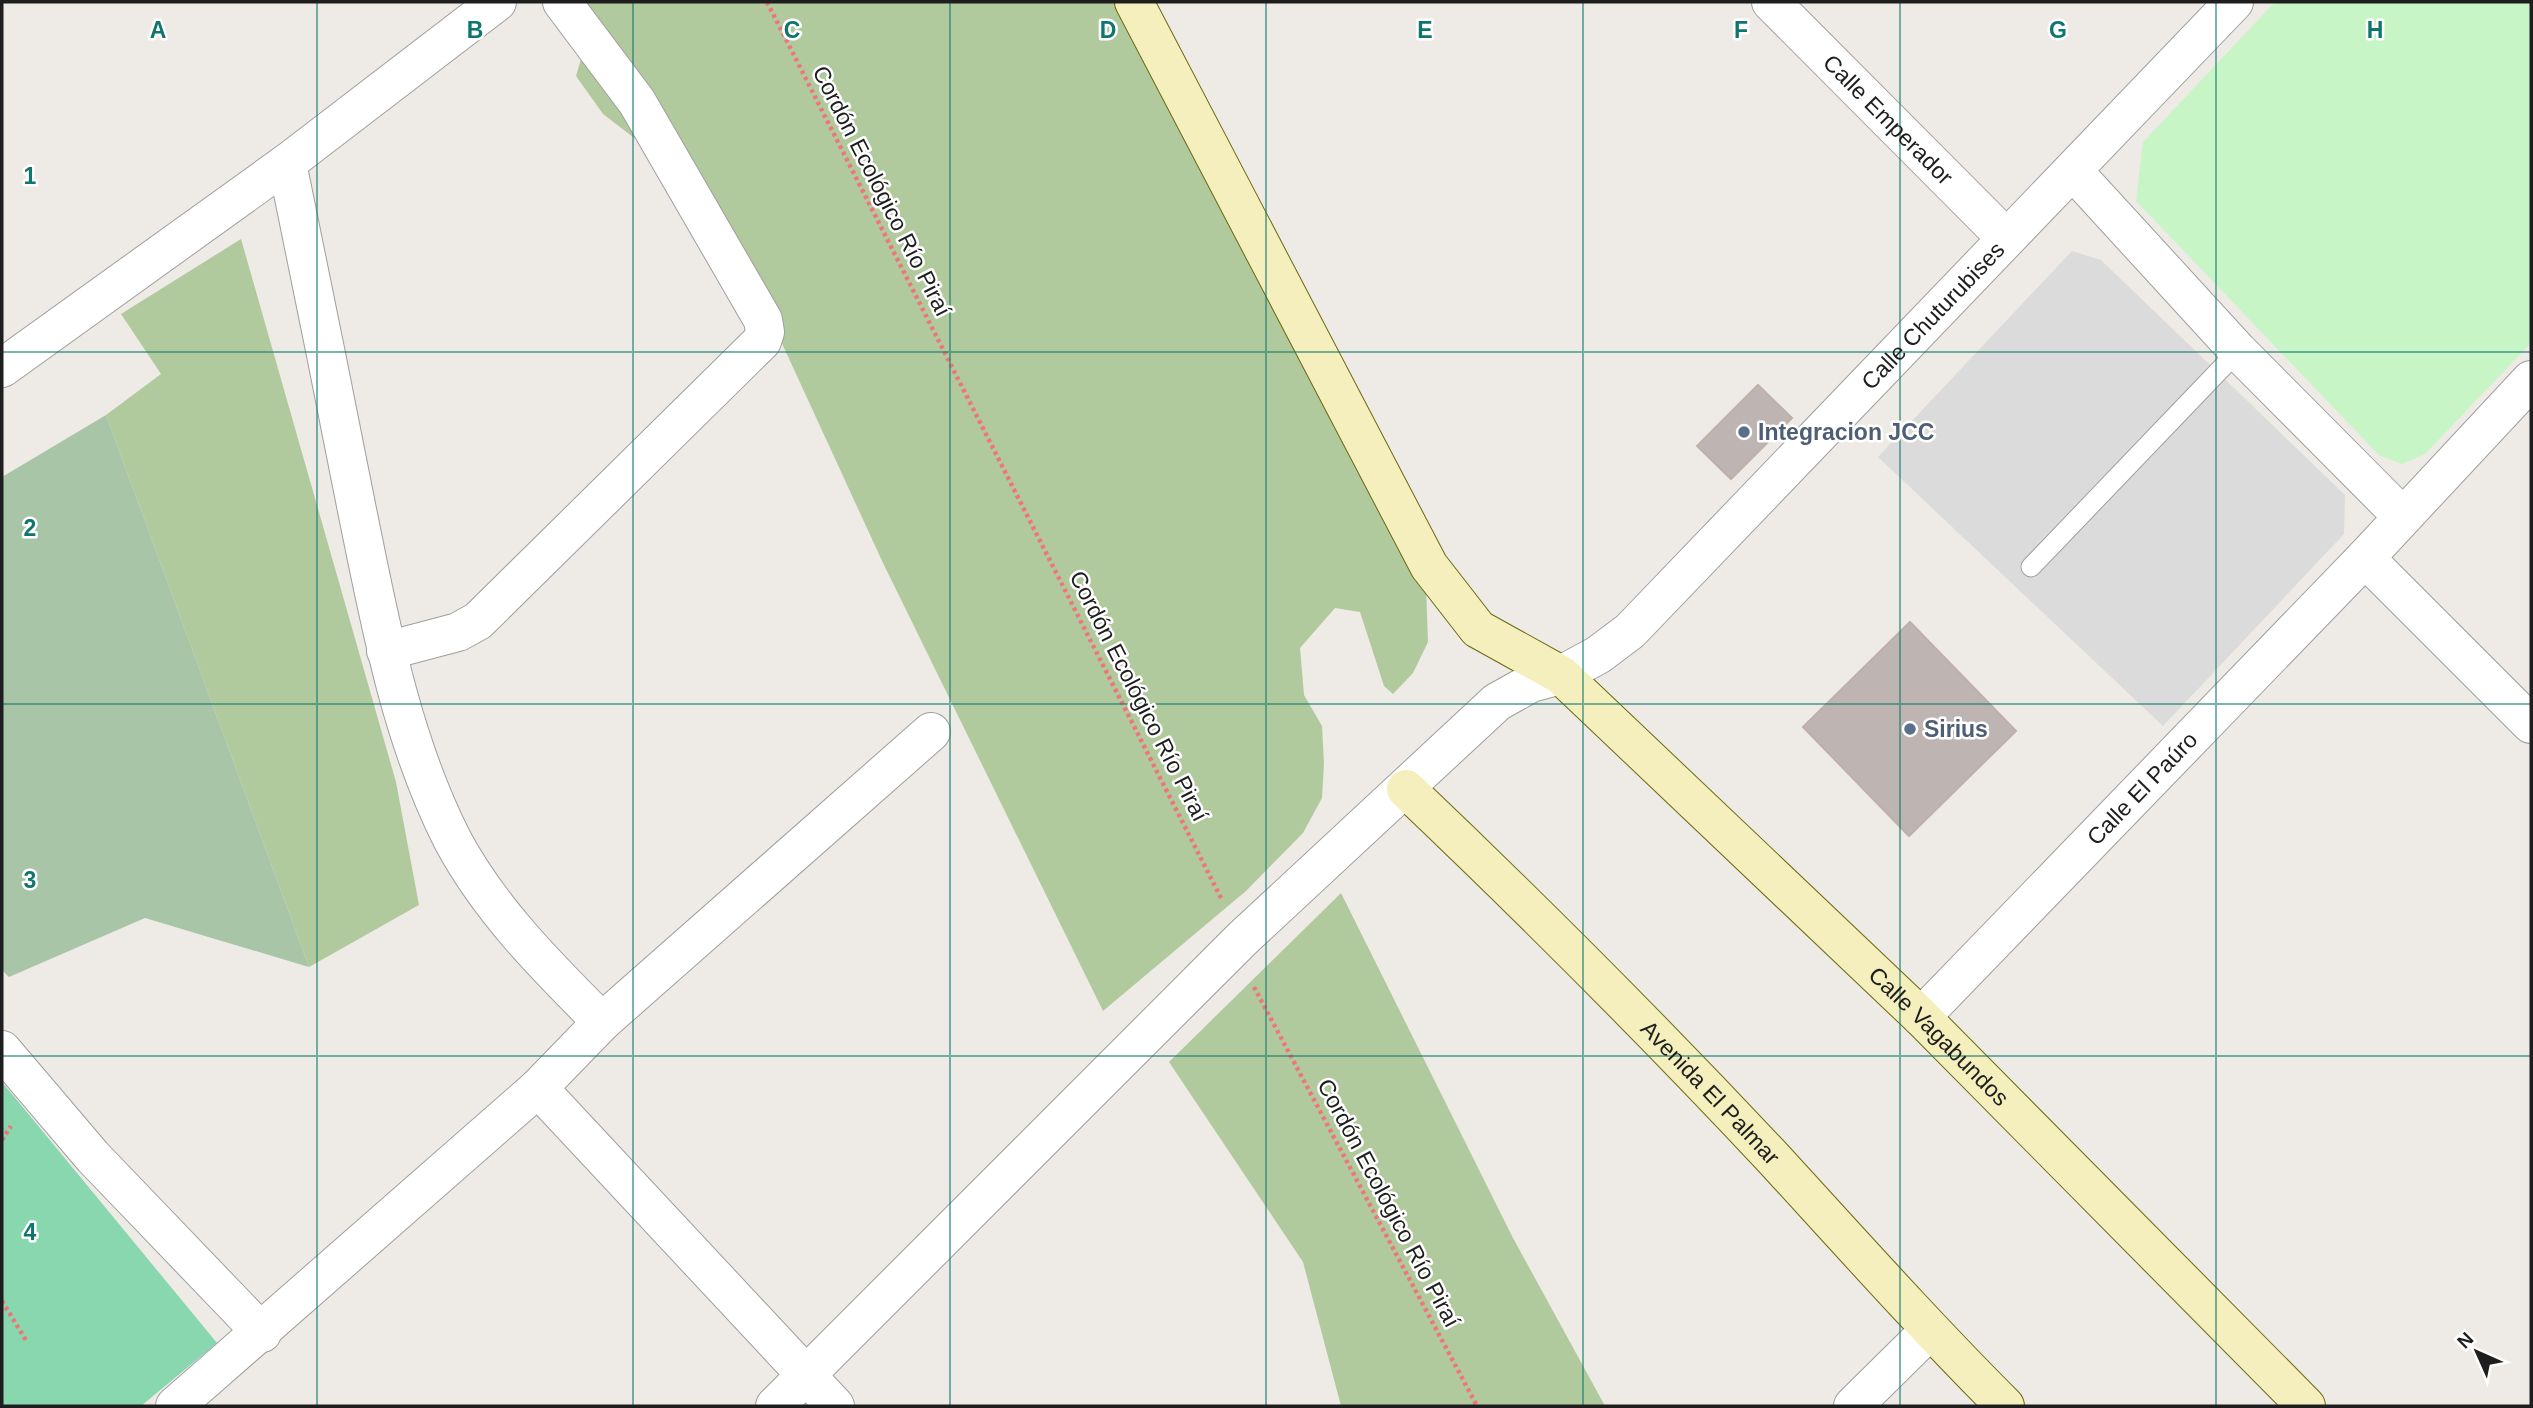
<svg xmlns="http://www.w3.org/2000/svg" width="2533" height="1408" viewBox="0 0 2533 1408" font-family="Arial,sans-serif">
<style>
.residential{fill:#dcdbdb}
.forest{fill:#b1ca9d}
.cemetery{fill:#a8c5a8}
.park{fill:#c8f5c5}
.pitch{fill:#89d7ae}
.building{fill:#beb5b2;stroke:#bfafa9;stroke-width:2}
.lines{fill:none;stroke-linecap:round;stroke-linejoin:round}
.lane-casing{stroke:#9f9f9f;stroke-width:21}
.street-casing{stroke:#9f9f9f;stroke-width:40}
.secondary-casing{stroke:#6c690e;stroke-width:40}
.path{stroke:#ee767b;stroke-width:4.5;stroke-dasharray:3.5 3.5;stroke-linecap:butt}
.lane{stroke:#fff;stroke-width:19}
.street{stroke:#fff;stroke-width:38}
.secondary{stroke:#f4efbd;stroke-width:38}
.grid{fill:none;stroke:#0f766e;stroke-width:2;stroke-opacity:0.55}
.service-dot{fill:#5c6f8a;stroke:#fff;stroke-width:2.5}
.labels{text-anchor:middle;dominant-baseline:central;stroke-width:5;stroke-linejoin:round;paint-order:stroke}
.street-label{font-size:23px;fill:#1e1e1e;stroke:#fff}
.service-label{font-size:23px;font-weight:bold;fill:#4e5e75;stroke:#fff;text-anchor:start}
.grid-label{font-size:23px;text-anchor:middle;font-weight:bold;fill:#0f766e;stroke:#fff;stroke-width:5;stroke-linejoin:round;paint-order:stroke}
</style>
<rect width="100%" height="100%" fill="#eeeae5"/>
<!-- residential -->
<path class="residential" d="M2072 251 2101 260 2345 495 2344 534 2163 726 1878 457Z"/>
<!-- forest -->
<path class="forest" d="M566 2H1130L1426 585 1428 642 1413 673 1393 694 1384 686 1360 612 1335 608 1300 648 1304 695 1322 726 1324 763 1322 798 1303 833 1246 891 1103 1011 883 563 739 250 646 147 603 114 576 76 586 42Z
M241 239 396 782 419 905 309 967 106 415 161 374 121 314Z
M1341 893 1513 1238 1605 1406H1341L1303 1262 1169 1062Z"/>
<!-- cemetery -->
<path class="cemetery" d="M106 415 309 967 145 918 9 977 2 970V477Z"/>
<!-- park -->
<path class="park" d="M2275 2H2531V343L2425 454 2402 464 2379 455 2136 201 2143 142Z"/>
<!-- pitch -->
<path class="pitch" d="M2 1082 217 1343 141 1406H2Z"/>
<!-- building -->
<path class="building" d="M1758 385 1792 418 1731 479 1697 446Z
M1910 622 2016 731 1909 836 1803 727Z"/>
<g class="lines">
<!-- lane casing -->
<g class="lane-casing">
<path id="lane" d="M2031 567 2238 351"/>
</g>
<!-- street casing -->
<g class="street-casing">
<g id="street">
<path id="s1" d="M1771 2 2006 238"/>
<path d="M287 163C311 279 334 394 357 510 380 622 400 736 452 839 489 909 546 966 602 1022"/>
<path d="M2074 172 2238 351 2402 516"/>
<path d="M2 368 287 163 497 2"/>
<path d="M2365 558 2531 724"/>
<path d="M386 651 458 632 478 621 762 341 765 332 763 320 637 102 562 2"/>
<path id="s2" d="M1921 1017 2365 558 2531 380"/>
<path d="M2 1050 93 1157 262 1333"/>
<path d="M538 1088 835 1406"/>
<path d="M175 1406 538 1088 602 1022 931 732"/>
<path id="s3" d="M775 1406 1242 939 1497 702 1531 683 1561 675 1598 655 1630 631 2234 2"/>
<path d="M1853 1406 1929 1331"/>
</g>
</g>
<!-- secondary casing -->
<g class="secondary-casing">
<g id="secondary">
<path id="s4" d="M1134 2 1429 566 1478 629 1561 675 1921 1017 2306 1406"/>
<path id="s5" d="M1406 789C1532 909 1654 1031 1773 1158 1850 1242 1925 1326 2005 1406"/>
</g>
</g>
<!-- path -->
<path class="path" d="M767 2 1222 900
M1254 987 1477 1406
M2 1140 11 1126
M2 1301 27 1342"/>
<!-- lane -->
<use href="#lane" class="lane"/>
<!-- street -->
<use href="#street" class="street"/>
<!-- secondary -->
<use href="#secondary" class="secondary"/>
</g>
<!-- grid -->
<path class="grid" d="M317 2V1406M633 2V1406M950 2V1406M1266 2V1406M1583 2V1406M1900 2V1406M2216 2V1406M2 352H2531M2 704H2531M2 1056H2531"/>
<!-- markers -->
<g class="service-dot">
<circle cx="1744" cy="432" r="7"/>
<circle cx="1910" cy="729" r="7"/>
</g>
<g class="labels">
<!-- street labels -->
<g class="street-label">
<text stroke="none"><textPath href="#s1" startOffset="166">Calle Emperador</textPath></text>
<text transform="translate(882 191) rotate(63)">Cordón Ecológico Río Piraí</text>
<text stroke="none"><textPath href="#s3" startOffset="1598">Calle Chuturubises</textPath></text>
<text transform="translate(1139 696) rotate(63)">Cordón Ecológico Río Piraí</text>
<text stroke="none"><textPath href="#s2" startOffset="318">Calle El Paúro</textPath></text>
<text stroke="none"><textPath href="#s4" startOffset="1334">Calle Vagabundos</textPath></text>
<text stroke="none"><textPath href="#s5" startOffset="430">Avenida El Palmar</textPath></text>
<text transform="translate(1389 1203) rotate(62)">Cordón Ecológico Río Piraí</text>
</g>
<!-- service labels -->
<g class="service-label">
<text x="1758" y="432">Integracion JCC</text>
<text x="1924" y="729">Sirius</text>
</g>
</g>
<g class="grid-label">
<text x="158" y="38">A</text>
<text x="475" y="38">B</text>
<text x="792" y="38">C</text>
<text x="1108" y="38">D</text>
<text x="1425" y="38">E</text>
<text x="1741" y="38">F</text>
<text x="2058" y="38">G</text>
<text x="2375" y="38">H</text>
<text x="30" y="184">1</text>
<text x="30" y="536">2</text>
<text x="30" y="888">3</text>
<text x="30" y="1240">4</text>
</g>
<!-- border -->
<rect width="2533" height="1408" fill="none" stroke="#1e1e1e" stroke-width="7"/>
<!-- north arrow -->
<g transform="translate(2477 1352) rotate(315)" stroke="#ffffff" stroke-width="5" paint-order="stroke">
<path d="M0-5L12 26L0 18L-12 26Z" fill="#1e1e1e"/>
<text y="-10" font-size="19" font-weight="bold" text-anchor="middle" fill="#1e1e1e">N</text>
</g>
</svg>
